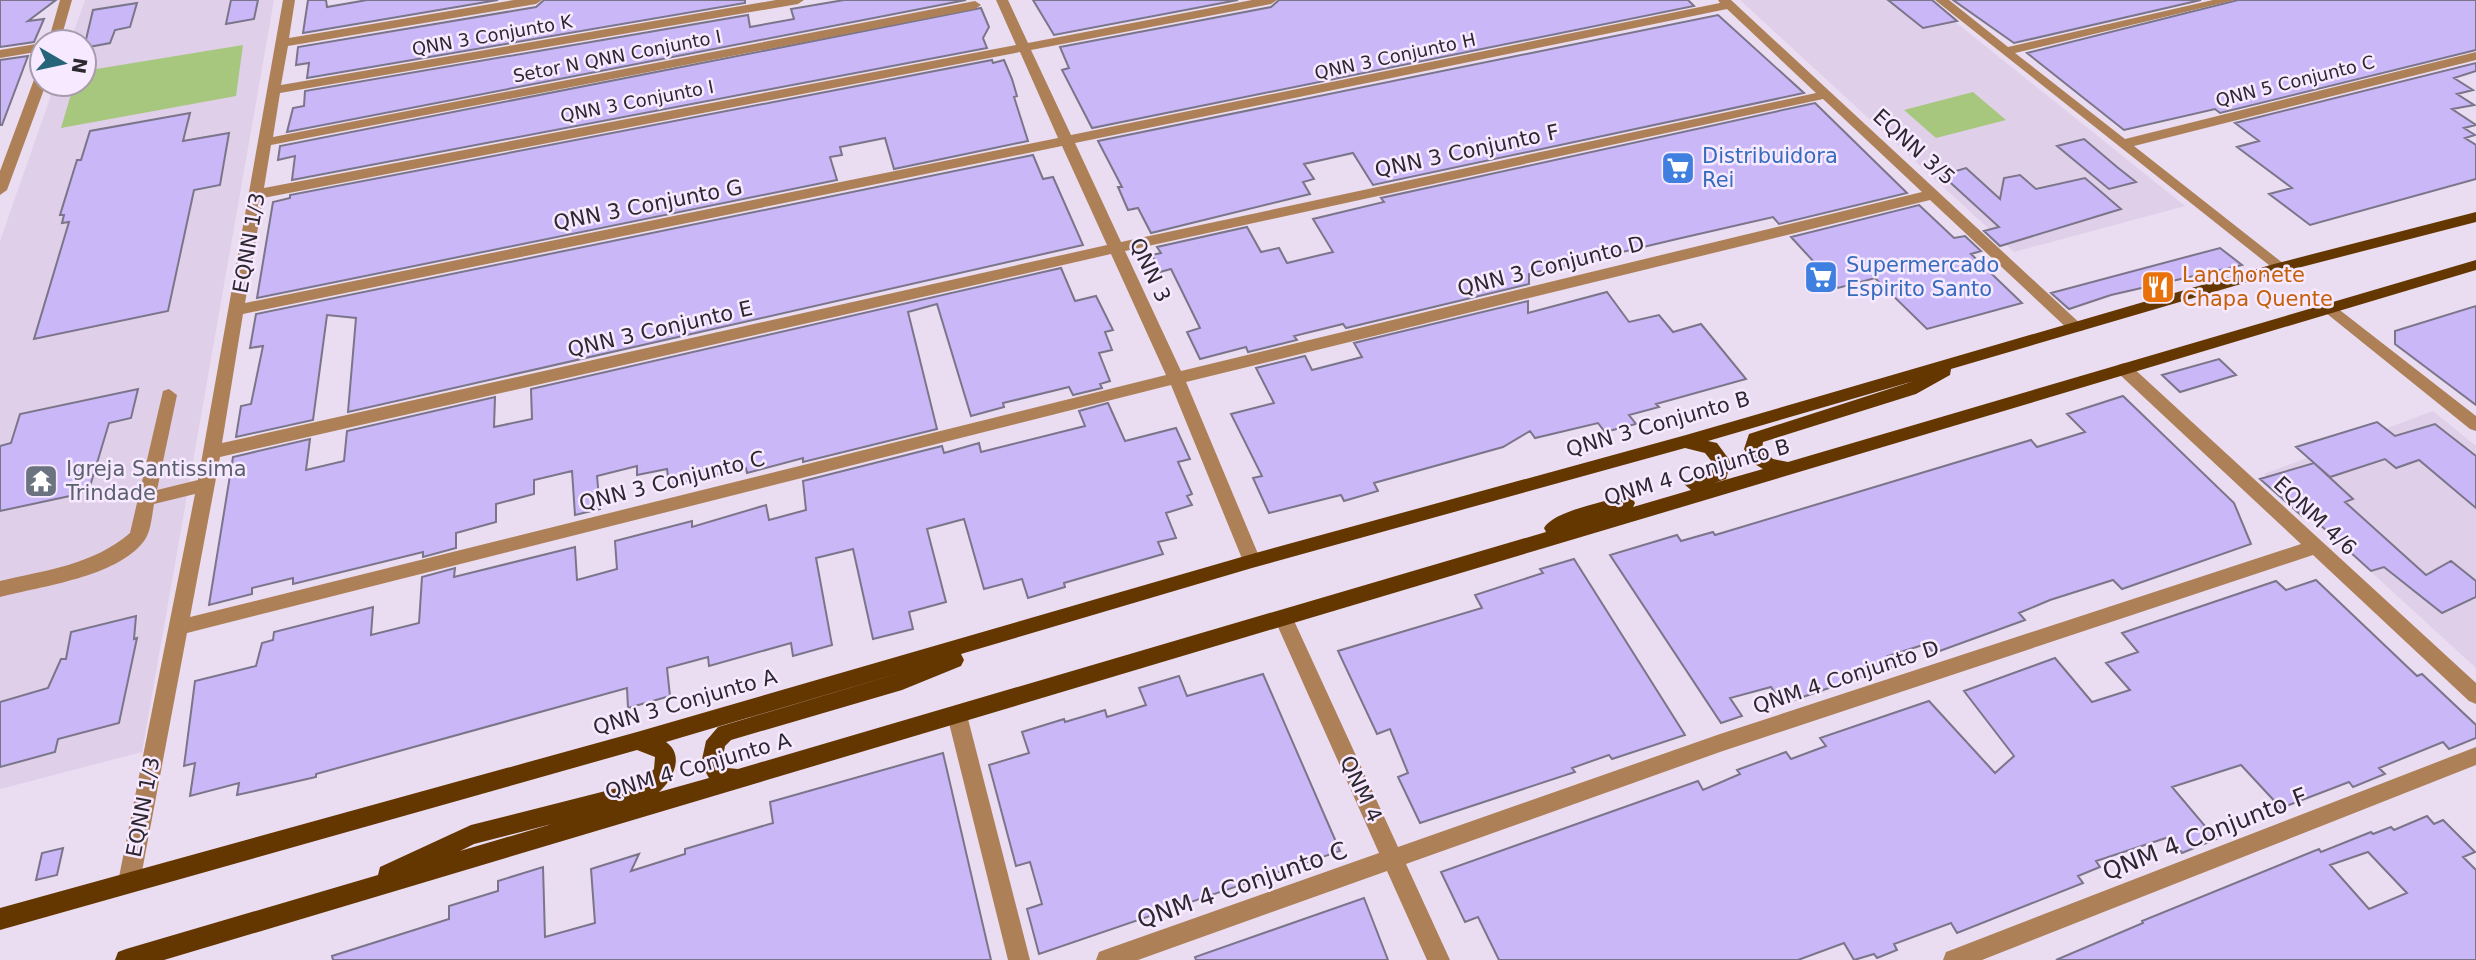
<svg xmlns="http://www.w3.org/2000/svg" width="2476" height="960" viewBox="0 0 2476 960" font-family="'DejaVu Sans',sans-serif">
<style>
.built{fill:#e0cfe9}
.green{fill:#a7c77f}
.building{fill:#c9b7f8;stroke:#7a7589;stroke-width:2;fill-rule:evenodd}
.lines{fill:none;stroke-linecap:round;stroke-linejoin:round}
.minor{fill:#ad8058;fill-rule:evenodd}
.major{fill:#653700;fill-rule:evenodd}
.labels{text-anchor:middle;dominant-baseline:central;stroke-width:5;stroke-linejoin:round;paint-order:stroke}
.far-street-label{font-size:18px;fill:#2d2830;stroke:#f7e9ff}
.street-label{font-size:21px;fill:#2d2830;stroke:#f7e9ff}
.shop-label{font-size:21px;fill:#366cbe;stroke:#f7e9ff;text-anchor:start}
.food-label{font-size:21px;fill:#c56008;stroke:#f7e9ff;text-anchor:start}
.worship-label{font-size:21px;fill:#5b616d;stroke:#f7e9ff;text-anchor:start}
.near-street-label{font-size:24px;fill:#2d2830;stroke:#f7e9ff}
</style>
<rect width="100%" height="100%" fill="#eadcf1"/>
<!-- built -->
<path class="built" d="M85 0H274L142 752 0 789V241L55 84H84V42H70Z
M1740 0H1928L2185 206 2014 252Z
M2433 411 2476 446V668L2264 474Z"/>
<!-- green -->
<path class="green" d="M243 45 236 96 61 128 74 84H84V71Z
M1973 92 2006 120 1936 138 1904 110Z"/>
<!-- building -->
<path class="building" d="M0 0H56L28 21 44 19 34 42 0 47Z
M231 0H258L254 19 226 24Z
M308 0H326L327 7 367 0H498L303 33Z
M544 0H745V3L307 78 309 63 296 65 298 47 536 7Z
M844 0H966L287 132 293 108 304 106 305 91 748 15 750 27 794 19 791 9Z
M1033 0H1238L1054 35Z
M1279 0H1688L1694 6 1092 128 1062 70 1069 68 1060 47 1271 7Z
M1888 0H1932L1957 21 1923 28Z
M1953 0H2201L2014 43Z
M2238 0H2476V50L2220 113 2215 109 2124 130 2027 53Z
M137 3 130 27 115 30 110 43 84 48 93 10Z
M981 8 989 27 983 38 987 48 292 180 295 156 278 160 280 146Z
M1718 15 1804 93 1373 185 1353 153 1304 164 1314 179 1303 182 1310 194 1151 233 1138 208 1128 210 1118 187H1122L1098 141Z
M28 56 2 125H0V60Z
M992 60 993 63 1004 60 1012 79 1017 96 1014 97 1028 141 894 169 885 138 840 147 842 155 830 157 837 180 257 298 273 202 290 198V195Z
M2476 63V71L2454 78 2473 90 2457 94 2474 105 2452 109 2476 125 2464 128 2475 135 2465 138 2476 145V179L2310 225 2269 194 2292 188 2237 147 2259 141 2235 123Z
M1815 103 1907 193 1779 224 1773 217 1677 239 1529 274V284L1346 328 1343 324 1294 336 1297 340 1248 352 1246 347 1200 359 1187 332 1200 328 1171 269 1160 272 1152 255 1161 253 1157 247 1247 227 1261 252 1279 248 1287 263 1333 252 1313 219 1384 202 1381 198Z
M190 113 183 141 229 133 220 185 194 190 168 311 34 339 69 222 62 223 64 215H60L77 160H81L90 131Z
M2084 139 2117 167 2136 182 2109 189 2057 146Z
M1033 155 1043 179 1053 177 1083 245 348 412 356 318 327 315 313 420 236 437 241 406 251 404 263 346 250 348 256 314Z
M1966 168 2000 199 2004 178 2020 175 2036 189 2085 178 2121 209 2000 246 1984 231 1999 227 1942 175Z
M1919 205 1954 238 1965 236 1981 251 1971 254 2022 303 1927 329 1875 278 1838 288 1791 237Z
M2220 248 2242 265 2111 295 2069 309 2051 293Z
M1061 268 1075 301 1096 296 1113 330 1105 332 1112 350 1099 353 1110 381 1100 384 1102 388 1073 395 1069 387 1003 403 1004 407 971 416 937 304 908 312 937 429 803 462V458L747 473 746 468 669 485 667 469 637 475V466L597 476 600 509 575 515 572 471 534 480V494L496 504V522L456 533V548L423 557V552L293 584V578L252 588V594L209 605 233 457 310 439 306 470 344 461 347 431 495 397 494 427 532 419 531 389Z
M1607 292 1629 322 1659 315 1673 332 1701 324 1746 379 1656 404 1659 407 1629 415 1636 424 1605 432 1598 423 1535 438 1530 431 1503 447 1374 483 1378 491 1344 501 1341 495 1269 513 1253 478 1262 476 1231 414 1274 403 1256 368 1305 356 1312 370 1362 357 1354 343 1528 301V313Z
M2476 306V405L2395 344V331Z
M2219 359 2236 375 2180 392 2162 375Z
M138 389 131 418 109 423 91 483 79 494 0 511V446L11 443 20 414Z
M2123 396 2234 503 2251 544 2122 589 2113 580 2050 600 2019 613 2025 620 1934 653 1926 644 1888 656 1896 665 1794 700 1785 689 1775 693 1771 687 1730 698 1742 716 1721 723 1610 555 1677 535 1681 541 1713 532 1715 535 2031 440 2037 447 2085 432 2067 414Z
M1108 403 1125 441 1176 428 1190 459 1178 462 1192 494 1187 496 1192 505 1166 513 1176 538 1158 542 1163 554 1064 583 1065 587 1028 598 1022 579 984 589 964 519 927 529 946 602 909 612 913 629 873 639 853 549 816 558 832 645 793 656 791 643 709 666 708 657 667 668 670 696 628 708 627 688 316 774V777L237 795 239 783 190 796 195 763 184 766 195 681 256 666 262 643 273 640 274 632 373 607 371 635 419 623 422 577 455 568 454 577 575 547 577 580 617 569 615 541 692 521V527L766 505 769 520 806 510 803 481 942 446 944 453 979 443 981 452 1085 426 1079 411Z
M2377 422 2395 436 2435 424 2476 456V508L2419 460 2396 468 2385 459 2330 477 2296 447Z
M2314 463 2353 499 2345 502 2426 575 2451 561 2476 581V597L2442 613 2384 567 2371 571 2308 514 2302 516 2260 479Z
M1574 559 1685 735 1612 759 1609 755 1572 768 1575 772 1420 823 1398 777 1408 773 1390 729 1377 734 1338 651 1482 608 1475 595 1543 573 1540 569Z
M2316 580 2417 676 2422 674 2476 725V738L2449 749 2443 742 2379 768 2385 774 2353 787 2349 782 2281 808 2241 765 2172 787 2216 839 2182 853 2169 837 2096 861 2100 867 2078 876 2083 883 1957 933 1951 923 1894 944 1897 950 1877 958 1874 954 1854 960 1844 943 1798 960H1499L1478 917 1465 922 1441 872 1698 781 1703 790 1740 774 1737 770 1786 752 1791 759 1826 746 1820 738 1929 701 1995 773 2014 756 1964 691 2055 658 2092 702 2130 690 2106 663 2138 652 2122 633 2276 581 2286 590Z
M136 616 134 639 137 638 119 723 58 739 55 752 0 767V702L48 688 61 659H66L71 632Z
M1263 674 1340 851 1039 954 1027 909 1042 904 1030 862 1016 866 989 765 1029 753 1022 732 1064 719 1065 722 1105 710 1107 717 1146 705 1139 688 1179 676 1187 696Z
M943 753 991 960H333L332 956 449 919V906L498 891V881L543 867 545 937 595 923 591 869 639 854 631 871 685 854V849L773 823 770 802Z
M2427 816 2434 824 2443 820 2475 852 2463 857 2476 870V960H2056L2143 923 2142 921 2319 849 2321 852 2371 832 2373 834 2391 827 2394 830ZM2368 852 2407 893 2369 909 2330 865Z
M63 848 57 875 36 880 42 853Z
M1364 898 1388 960H1196L1195 957Z"/>
<g class="lines">
<!-- minor -->
<path class="minor" d="M60 0H72L60 42H48Z
M283 0H295L289 38 514 0H542L536 4 288 46 281 85 776 0H804L798 4 280 93 273 137 975 1 981 5 975 9 271 145 264 188 1016 45 996 0H1008L1028 43 1252 0H1277L1271 4 1031 50 1071 135 1720 3 1718 0H1731L2084 327 2082 331H2070L1930 200 1186 382 1261 561 1258 566H1246L1243 561 1171 385 187 633 140 882 137 889 129 892 121 889 118 882 195 494 154 504C152 515 151 532 144 541 117 577 42 586 0 597V581C46 570 93 565 130 533L163 391 169 389 177 395 157 490 198 480ZM1727 9 1816 93 1121 242 1075 143ZM1020 52 1058 138 245 303 263 198ZM1823 99 1922 192 1181 371 1125 251ZM1062 146 1107 245 222 443 243 314ZM1111 254 1166 375 190 617 220 457Z
M1935 0H1949L2008 47 2213 0H2235L2015 53 2125 139 2476 52V60L2134 146 2284 264 2287 268 2279 273Z
M42 43V51L0 58V50Z
M42 73V84H46L7 190 0 195V171L35 77Z
M2332 304 2476 416V431L2470 429 2326 313 2324 309Z
M2124 363 2130 365 2476 683V704L2469 701 2313 555 1720 752 1406 864 1450 960H1427L1387 871 1138 960H1096L1099 952 1107 949 1379 853 1274 618 1276 612 1283 610 1290 612 1398 847 1720 734 2301 544 2118 373 2116 369 2118 365Z
M957 706 964 709 967 715 1030 960H1008L947 715 950 709Z
M2476 747V765L1982 960H1943L1946 952 1954 949Z"/>
<!-- major -->
<path class="major" d="M2476 212V222L2282 272 1951 369 1950 375 1916 394 1763 442 1762 449 1773 459 1788 462 2476 260V270L164 960H115L118 952 126 949 378 875 380 867 471 825 641 782 654 769 655 757 637 750 0 930V908L637 732 1252 554 1686 435 2274 264ZM1914 381 1749 434 1744 449 1753 463 1763 469 1714 483 1726 479 1731 462 1717 443 1708 441ZM1685 448 1705 453 1713 463 1712 470 1687 479 1684 484 1691 490 1633 507 1635 503 1632 498 1626 496C1607 501 1553 511 1544 528L1546 532 738 769 727 768 722 762 725 746 731 740 902 690 961 666 964 660 961 654 1252 568ZM913 669 718 727 706 741 701 764 709 778 659 792C673 780 685 755 666 742ZM552 824 460 851 474 844Z"/>
</g>
<!-- icons -->
<defs>
<g id="supermarket-square" transform="scale(1.75)"><rect x="-9" y="-9" width="18" height="18" rx="4" fill="#3f7fe0" stroke="#f7e9ff"/><path d="M-6-5.5h2.5l.6 2H6L4.5 2H-2.5L-4.4-4H-6ZM-1.5 3.2a1.3 1.3 0 1 0 .1 0ZM3 3.2a1.3 1.3 0 1 0 .1 0Z" fill="#fff"/></g>
<g id="restaurant-square" transform="scale(1.75)"><rect x="-9" y="-9" width="18" height="18" rx="4" fill="#e8710a" stroke="#f7e9ff"/><path d="M-5-6h1v4h1v-4h1v4h1v-4h1v5L-1.5 .5V6h-2V.5L-5-1ZM5-6V6H3V1.5H1.5Q1.5-4 5-6Z" fill="#fff"/></g>
<g id="temple-square" transform="scale(1.75)"><rect x="-9" y="-9" width="18" height="18" rx="4" fill="#6b7280" stroke="#f7e9ff"/><path d="M0-6L5-2H3V0L6.5 2.5H4V6H1.5V3h-3V6H-4V2.5H-6.5L-3 0V-2H-5Z" fill="#fff"/></g>
</defs>
<g fill-rule="evenodd">
<use href="#supermarket-square" x="1678" y="168"/>
<use href="#supermarket-square" x="1821" y="277"/>
<use href="#restaurant-square" x="2158" y="287"/>
<use href="#temple-square" x="41" y="481"/>
</g>
<g class="labels">
<!-- far-street labels -->
<g class="far-street-label">
<text transform="translate(492 35) rotate(-10)">QNN 3 Conjunto K</text>
<text transform="translate(617 56) rotate(-11)">Setor N QNN Conjunto I</text>
<text transform="translate(1395 56) rotate(-12)">QNN 3 Conjunto H</text>
<text transform="translate(2295 81) rotate(-14)">QNN 5 Conjunto C</text>
<text transform="translate(637 101) rotate(-11)">QNN 3 Conjunto I</text>
</g>
<!-- street labels -->
<g class="street-label">
<text transform="translate(1914 147) rotate(42)">EQNN 3/5</text>
<text transform="translate(1467 151) rotate(-12)">QNN 3 Conjunto F</text>
<text transform="translate(648 205) rotate(-11)">QNN 3 Conjunto G</text>
<text transform="translate(249 243) rotate(-80)">EQNN 1/3</text>
<text transform="translate(1551 266) rotate(-14)">QNN 3 Conjunto D</text>
<text transform="translate(1150 270) rotate(65)">QNN 3</text>
<text transform="translate(660 329) rotate(-13)">QNN 3 Conjunto E</text>
<text transform="translate(1658 424) rotate(-16)">QNN 3 Conjunto B</text>
<text transform="translate(1697 472) rotate(-16)">QNM 4 Conjunto B</text>
<text transform="translate(672 481) rotate(-14)">QNN 3 Conjunto C</text>
<text transform="translate(2315 516) rotate(43)">EQNM 4/6</text>
<text transform="translate(1846 677) rotate(-18)">QNM 4 Conjunto D</text>
<text transform="translate(685 702) rotate(-16)">QNN 3 Conjunto A</text>
<text transform="translate(698 766) rotate(-16)">QNM 4 Conjunto A</text>
<text transform="translate(1361 789) rotate(65)">QNM 4</text>
<text transform="translate(143 807) rotate(-79)">EQNN 1/3</text>
</g>
<!-- shop labels -->
<g class="shop-label">
<text x="1702" y="156">Distribuidora<tspan x="1702" dy="24">Rei</tspan></text>
<text x="1846" y="265">Supermercado<tspan x="1846" dy="24">Espirito Santo</tspan></text>
</g>
<!-- food labels -->
<g class="food-label">
<text x="2182" y="275">Lanchonete<tspan x="2182" dy="24">Chapa Quente</tspan></text>
</g>
<!-- worship labels -->
<g class="worship-label">
<text x="66" y="469">Igreja Santissima<tspan x="66" dy="24">Trindade</tspan></text>
</g>
<!-- near-street labels -->
<g class="near-street-label">
<text transform="translate(2205 834) rotate(-21)">QNM 4 Conjunto F</text>
<text transform="translate(1242 885) rotate(-19)">QNM 4 Conjunto C</text>
</g>
</g>
<!-- north arrow -->
<g transform="translate(63 63) rotate(99)"><circle r="33" fill="#f7e9ff" stroke="#a69cac" stroke-width="2"/>
<path d="M0-5L12 26L0 18L-12 26Z" fill="#26647a"/>
<text y="-10" font-size="19" font-weight="bold" text-anchor="middle" fill="#2d2830">N</text>
</g>
</svg>
